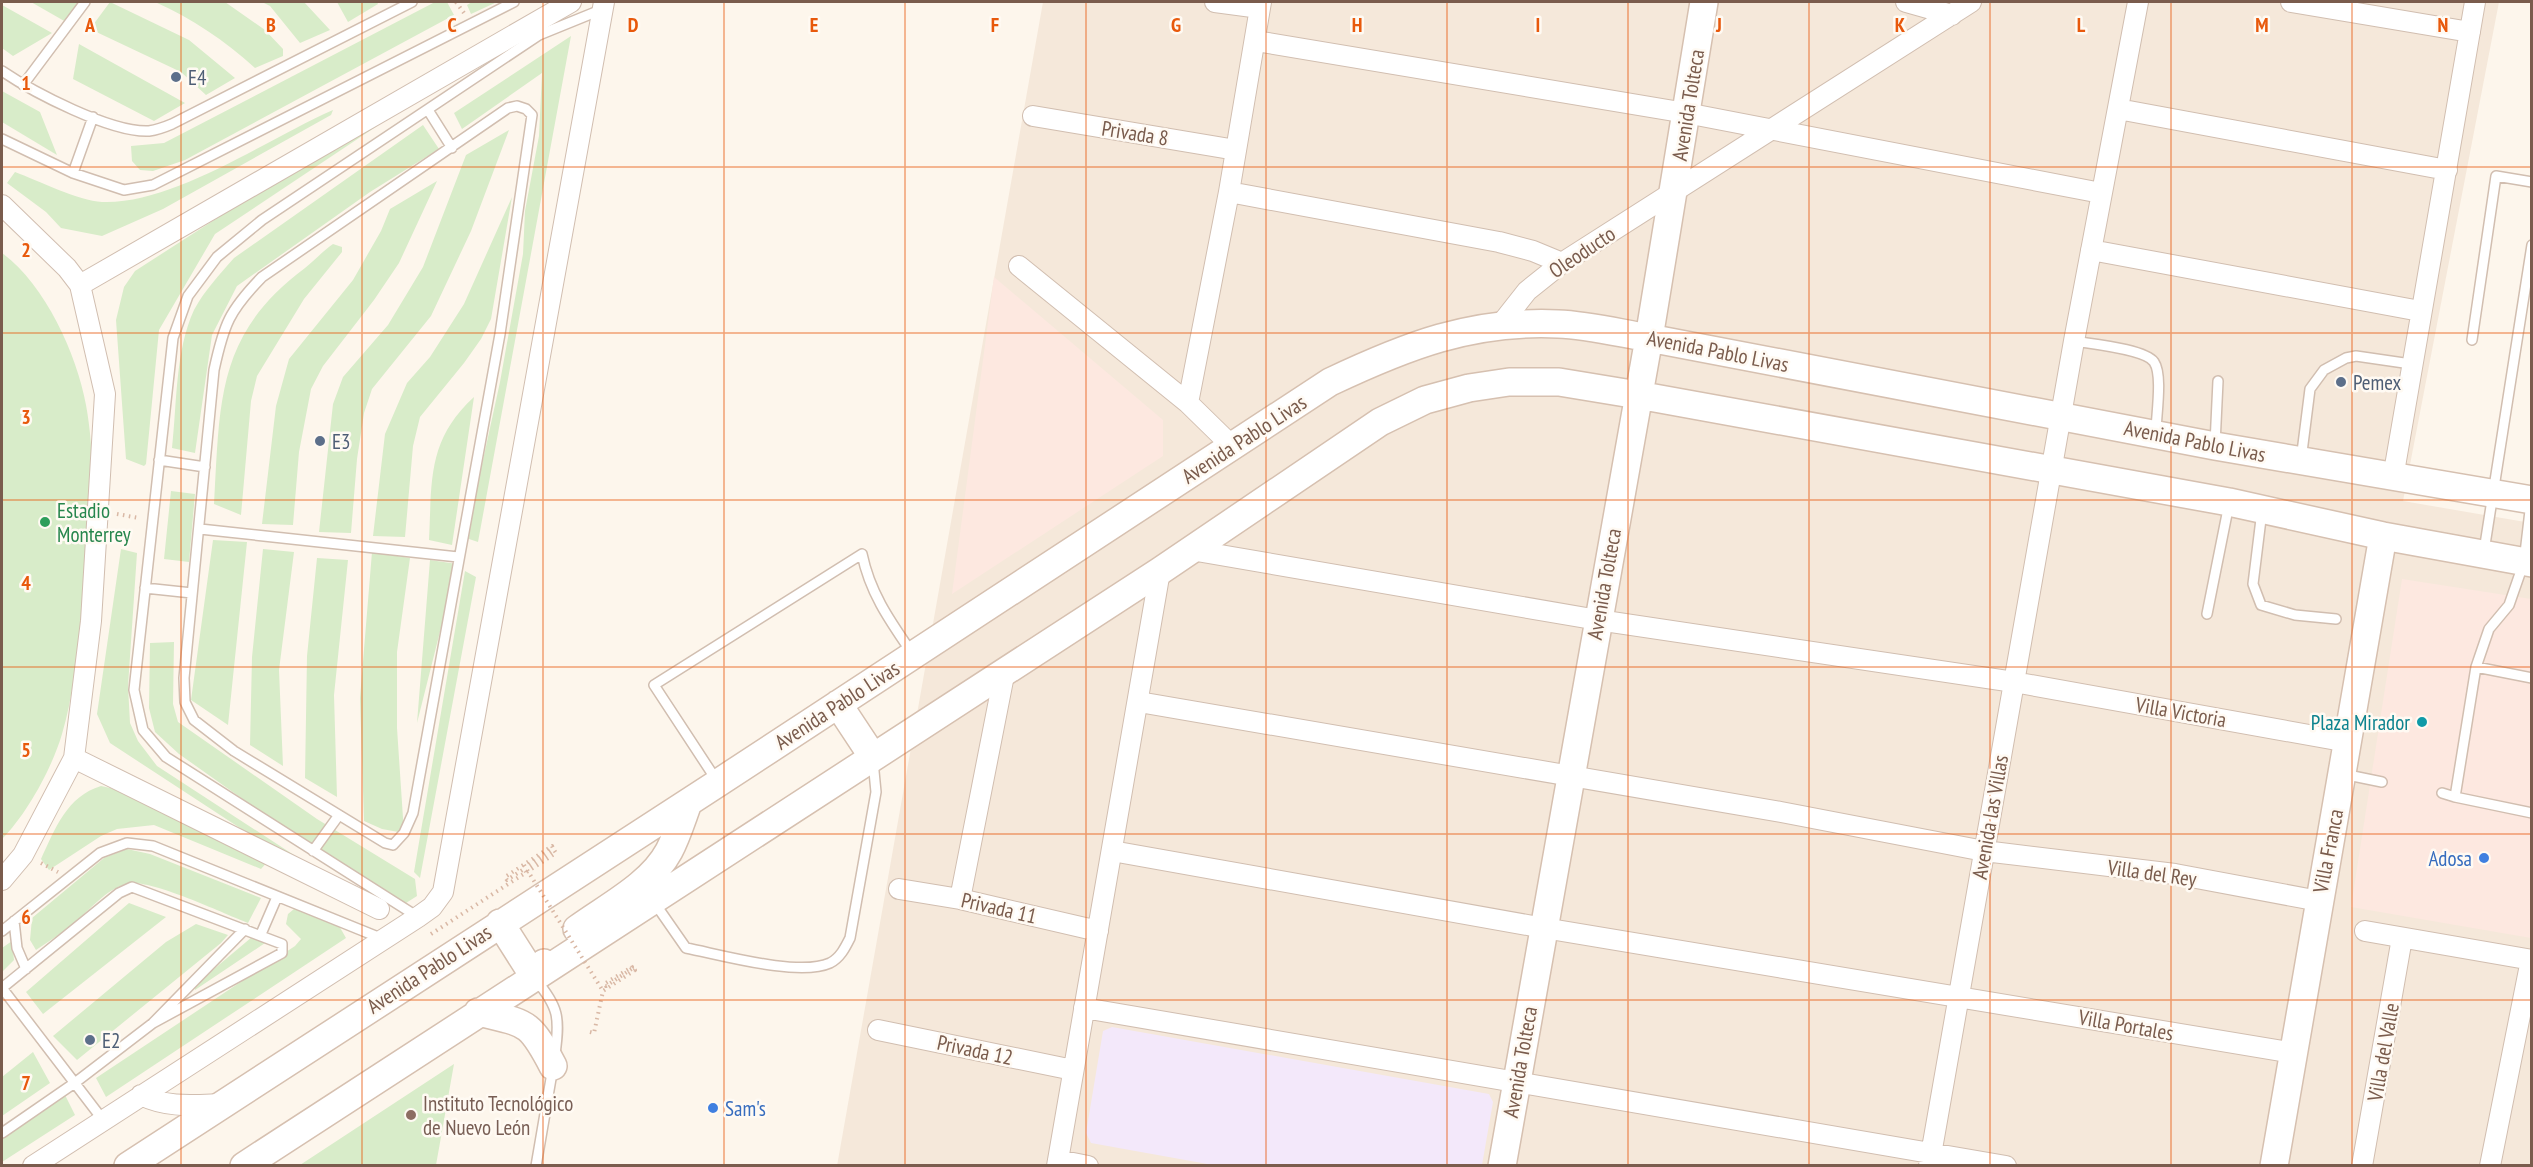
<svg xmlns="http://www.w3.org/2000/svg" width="2533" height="1167" viewBox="0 0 2533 1167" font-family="'PT Sans Narrow',sans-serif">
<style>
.residential{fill:#f5e8da}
.commercial{fill:#fde8e0}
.education{fill:#f3e8fa}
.green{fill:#d8ecc9}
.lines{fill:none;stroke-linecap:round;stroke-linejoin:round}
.lane-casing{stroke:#d1beb0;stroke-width:12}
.street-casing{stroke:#d1beb0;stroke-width:22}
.secondary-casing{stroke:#d6c0b0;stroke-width:30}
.path{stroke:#d9b8a5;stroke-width:4;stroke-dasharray:1.5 4.5;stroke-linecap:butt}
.lane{stroke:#fff;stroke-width:9}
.street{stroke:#fff;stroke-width:20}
.secondary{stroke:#fff;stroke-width:27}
.path-bridge{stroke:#d9b8a5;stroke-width:4;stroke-dasharray:1.5 4.5;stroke-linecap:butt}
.grid{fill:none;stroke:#e8590c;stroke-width:1.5;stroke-opacity:0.55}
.service-dot{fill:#5c6f8a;stroke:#fffaf3;stroke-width:2}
.leisure-dot{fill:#2e9e5b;stroke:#fffaf3;stroke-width:2}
.culture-dot{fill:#0f9aa8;stroke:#fffaf3;stroke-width:2}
.shop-dot{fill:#3f7fe0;stroke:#fffaf3;stroke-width:2}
.education-dot{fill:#8d6e63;stroke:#fffaf3;stroke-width:2}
.labels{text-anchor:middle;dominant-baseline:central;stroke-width:5;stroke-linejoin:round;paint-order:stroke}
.service-label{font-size:21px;fill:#4e5e75;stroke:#fffaf3;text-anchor:start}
.street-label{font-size:21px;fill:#7a5c4d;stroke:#fffaf3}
.leisure-label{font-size:21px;fill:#27864d;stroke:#fffaf3;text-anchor:start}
.culture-label{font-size:21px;fill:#0d838f;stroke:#fffaf3;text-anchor:end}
.shop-label{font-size:21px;fill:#366cbe;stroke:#fffaf3;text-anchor:end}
.education-label{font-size:21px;fill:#785e54;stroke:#fffaf3;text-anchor:start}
.grid-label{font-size:20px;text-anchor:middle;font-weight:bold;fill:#e8590c;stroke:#fffaf3;stroke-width:5;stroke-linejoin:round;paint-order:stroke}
</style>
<rect width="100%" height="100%" fill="#fdf6ec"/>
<!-- residential -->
<path class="residential" d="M1043 2H2499L2403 501 2531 523V1165L837 1166Z"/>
<!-- commercial -->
<path class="commercial" d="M994 277 1163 420V456L952 594Z
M2402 579 2531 599V938L2351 907Z"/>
<!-- education -->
<path class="education" d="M1112 1027 1489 1094 1493 1102 1482 1165H1213L1091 1143 1086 1133 1103 1031Z"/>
<!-- green -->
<path class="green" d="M31 2H80L66 22Z
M110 2 189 40 235 78 206 95 181 72 90 29Z
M155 2H225L265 30 283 49V56L255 68C224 40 193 19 155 2Z
M262 2H304L330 30 300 43 270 6Z
M337 2H377L378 4 348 22Z
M435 2H447L454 15 185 160 153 171 140 170 132 161 131 146 164 143Z
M472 2H497L471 14 467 5Z
M2 5 52 33 13 56 2 48Z
M571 36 478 542 466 538 500 382 523 254 525 211 539 136 542 73 462 129 454 113Z
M79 44 185 103 154 121 73 79Z
M2 91 40 112 57 155 2 122Z
M333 110 331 115 163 209 102 236 61 228 46 212 7 183 15 172C37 180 79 201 102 202 173 205 267 139 333 110Z
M395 114 215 234 159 330 146 464 144 466 126 459 116 320 124 287 135 271 236 206Z
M423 125 439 149 370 192 237 286 212 335 195 453 172 448C177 404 175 351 194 310 204 291 220 274 234 258Z
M509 130 471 231 431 316 372 389 364 413 357 459 351 533 319 532 333 404 343 377 388 325 423 267 466 155Z
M437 181 399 263 374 300 323 366 311 389 299 452 293 525 262 524 276 406 289 359 353 280 381 231 390 209Z
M512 197 491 319 481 339 464 363 420 417 413 446 405 537 373 536 385 434 407 383 430 357 464 304Z
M333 244 342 247V252L304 299 257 376 251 401 241 515 214 504C220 402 216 334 305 268 315 260 323 251 333 244Z
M2 253C44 283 77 354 86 405 99 476 89 551 81 622 76 659 73 698 62 734 52 768 27 814 2 839Z
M474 397 452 545 429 540C432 481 427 440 474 397Z
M171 491 195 494 189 562 164 559Z
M213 540 247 542 228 725 191 700Z
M121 549 137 553 128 686 130 723 138 741 157 766 300 859 295 864 110 743 97 714Z
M263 549 294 552 279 670 283 766 250 745 252 657Z
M372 552 410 558 397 652V728L404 833 382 829 364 821 360 698Z
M317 558 348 560 334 695 337 797 305 778 307 656Z
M430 560 457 564 417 723Z
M465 571 476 577 420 878 414 872Z
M174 642 173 704 178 722 317 819 415 879 417 896 406 903 295 836 179 754 155 732 149 708 150 643Z
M101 786 120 790 269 860 261 869 154 825 117 829 101 836 49 870 41 859C55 829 67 796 101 786Z
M127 849 150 854 261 898 248 923C224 914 147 877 126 884 105 890 90 910 74 923 62 933 49 941 36 950L30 940 32 918 104 858Z
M129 903 166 917 43 1014 26 992Z
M294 909 338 924 346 938 106 1097 96 1078 295 946 301 939 286 924 288 914Z
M196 924 228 935 221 943 77 1060 53 1036 166 942Z
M252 937 265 943 195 990V985Z
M12 941 14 960 2 972V948Z
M33 1052 50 1083 2 1116V1077Z
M454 1064 436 1165H300Z
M65 1095 75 1115 2 1162V1138Z"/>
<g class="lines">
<!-- lane casing -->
<g class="lane-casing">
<path id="lane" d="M2 71C33 92 111 133 149 131 156 130 165 127 172 124L412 2
M23 85 85 2
M517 106 526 109 532 115 500 334 413 813 404 833 393 845 385 843 234 751 194 720 185 702 184 678 214 370C224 324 229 311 262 277L508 108Z
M428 110 452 148
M2 139 73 173 124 190 153 185 514 2
M73 173 93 117
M2472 340 2496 176 2532 182
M2074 341C2091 344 2145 349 2154 362 2163 375 2156 416 2156 432
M2215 444 2218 381
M159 460 205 467
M2301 460 2310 389 2324 370 2346 358 2356 356 2411 364
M2531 502 2524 562 2509 605 2489 629 2476 667 2455 797 2532 813
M2262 511 2253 584 2261 605 2295 615 2336 619
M200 529 458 557
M2484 551 2532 245
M145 588 192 593
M2207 614 2229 504
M2476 667 2532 678
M2343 774 2382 782
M717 781 654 685 862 554C870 593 890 621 912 653
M2442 793 2455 797
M313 851 339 815
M654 902 686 948C722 955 799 977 830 963 840 958 845 948 850 938L876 792 873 761
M418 917 166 757 143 730 134 690 173 338 188 296 217 257 262 220 539 35 603 9
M14 921 17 948 26 969
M2 931 100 853 127 843 153 846 383 939
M261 934 277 897
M535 979C559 1007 560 1018 555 1054
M2 988 119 893 132 887 282 944V953L153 1023
M2 988 103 1120
M2 1133 76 1082 153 1023 245 929
M536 1166 553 1067"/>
</g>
<!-- street casing -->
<g class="street-casing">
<path id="street" d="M1215 2 1260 8
M1906 2 1952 15
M2291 2 2470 32
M1256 41 1686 113 2101 193
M2118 109 2447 170
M1033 116 1236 150
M1229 192 1499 242 1533 251 1562 263
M2 205 67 268 80 285 105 394 91 621 74 758 23 855 2 880
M2091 250 2420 311
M1019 266 1188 403
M80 285 571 2
M1501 324 1527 291 1562 263 1971 2
M1233 447 1188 403 1229 192 1261 2
M2393 478 2475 2
M1191 550 1598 620 2014 682 2348 742
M1139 702 1781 812 1984 851 2175 874 2319 901
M74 758 379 909
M1112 851 1544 928 2294 1053
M899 889 960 899 1098 931
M960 899 1005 670
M2365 931 2532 960
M1084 1008 2006 1166
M878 1030 1073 1070
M141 1095C167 1108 193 1105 221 1104
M1058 1160 1088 1166
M33 1166 418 917 432 907 443 892 604 2
M1057 1166 1160 571
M1929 1166 2074 341 2138 2
M2362 1166 2402 938
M2490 1166 2531 960"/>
</g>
<!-- secondary casing -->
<g class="secondary-casing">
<path id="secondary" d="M838 704 873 757
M500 923 535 978 544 963
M577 929C607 907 651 885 669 851 677 836 682 819 688 803
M478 1012C527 1024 529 1020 553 1066
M128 1166 718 783 1330 382C1406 346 1472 320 1558 324 1588 325 1619 333 1649 338L2215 446 2532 500
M244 1166 1160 571 1380 422 1425 400 1469 388 1509 382H1559L1638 395 2229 502 2383 536 2532 563
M1502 1166 1649 338 1704 2
M2274 1166 2383 536"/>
</g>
<!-- path -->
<path class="path" d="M456 2 464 13
M117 514 139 518
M41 863 58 872
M431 934 556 853 554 850 529 867 528 865 553 848 552 846 505 877 507 880 524 869 526 872
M590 1032 594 1033 603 991 635 970 633 968 606 986 604 984 632 967 630 964"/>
<!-- lane -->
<use href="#lane" class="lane"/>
<!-- street -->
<use href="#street" class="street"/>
<!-- secondary -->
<use href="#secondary" class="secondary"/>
<!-- path-bridge -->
<path class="path-bridge" d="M524 865 603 991"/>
</g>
<!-- grid -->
<path class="grid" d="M181 2V1166M362 2V1166M543 2V1166M724 2V1166M905 2V1166M1086 2V1166M1266 2V1166M1447 2V1166M1628 2V1166M1809 2V1166M1990 2V1166M2171 2V1166M2352 2V1166M2 167H2532M2 333H2532M2 500H2532M2 667H2532M2 834H2532M2 1000H2532"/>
<!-- markers -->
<g class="service-dot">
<circle cx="176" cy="77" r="6"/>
<circle cx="2341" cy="382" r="6"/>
<circle cx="320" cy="441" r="6"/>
<circle cx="90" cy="1040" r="6"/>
</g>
<circle class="leisure-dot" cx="45" cy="522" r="6"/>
<circle class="culture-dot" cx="2422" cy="722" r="6"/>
<g class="shop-dot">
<circle cx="2484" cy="858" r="6"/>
<circle cx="713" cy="1108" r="6"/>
</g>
<circle class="education-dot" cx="411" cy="1115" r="6"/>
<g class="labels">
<!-- service labels -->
<g class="service-label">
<text x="188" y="77">E4</text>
<text x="2353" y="382">Pemex</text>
<text x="332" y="441">E3</text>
<text x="102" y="1040">E2</text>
</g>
<!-- street labels -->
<g class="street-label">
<text transform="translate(1688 105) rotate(-81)">Avenida Tolteca</text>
<text transform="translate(1135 133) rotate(9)">Privada 8</text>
<text transform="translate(1582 252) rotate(-34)">Oleoducto</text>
<text transform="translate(1718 351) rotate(11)">Avenida Pablo Livas</text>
<text transform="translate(1244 439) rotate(-33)">Avenida Pablo Livas</text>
<text transform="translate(2195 441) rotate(11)">Avenida Pablo Livas</text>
<text transform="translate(1604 584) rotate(-80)">Avenida Tolteca</text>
<text transform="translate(837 705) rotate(-33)">Avenida Pablo Livas</text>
<text transform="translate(2181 712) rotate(10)">Villa Victoria</text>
<text transform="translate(1990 817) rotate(-80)">Avenida las Villas</text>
<text transform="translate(2328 851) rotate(-79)">Villa Franca</text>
<text transform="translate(2152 873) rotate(8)">Villa del Rey</text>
<text transform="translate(999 908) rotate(13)">Privada 11</text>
<text transform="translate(429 969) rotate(-33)">Avenida Pablo Livas</text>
<text transform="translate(2126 1025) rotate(10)">Villa Portales</text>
<text transform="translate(975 1050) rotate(12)">Privada 12</text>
<text transform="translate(2383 1052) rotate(-80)">Villa del Valle</text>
<text transform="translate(1520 1062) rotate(-80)">Avenida Tolteca</text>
</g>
<!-- leisure labels -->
<g class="leisure-label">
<text x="57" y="510">Estadio<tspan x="57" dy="24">Monterrey</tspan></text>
</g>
<!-- culture labels -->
<g class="culture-label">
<text x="2410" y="722">Plaza Mirador</text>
</g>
<!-- shop labels -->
<g class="shop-label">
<text x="2472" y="858">Adosa</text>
<text x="725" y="1108" text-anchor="start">Sam's</text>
</g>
<!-- education labels -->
<g class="education-label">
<text x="423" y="1103">Instituto Tecnológico<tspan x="423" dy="24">de Nuevo León</tspan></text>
</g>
</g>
<g class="grid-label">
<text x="90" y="32">A</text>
<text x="271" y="32">B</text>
<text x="452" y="32">C</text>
<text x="633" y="32">D</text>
<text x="814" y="32">E</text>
<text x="995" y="32">F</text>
<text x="1176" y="32">G</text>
<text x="1357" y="32">H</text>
<text x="1538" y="32">I</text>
<text x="1719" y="32">J</text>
<text x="1900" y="32">K</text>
<text x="2081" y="32">L</text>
<text x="2262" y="32">M</text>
<text x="2443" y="32">N</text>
<text x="26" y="90">1</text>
<text x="26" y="257">2</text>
<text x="26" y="424">3</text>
<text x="26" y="590">4</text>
<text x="26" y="757">5</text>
<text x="26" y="924">6</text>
<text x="26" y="1090">7</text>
</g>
<!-- border -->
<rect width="2533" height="1167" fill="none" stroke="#7a5c4d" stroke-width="6"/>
</svg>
